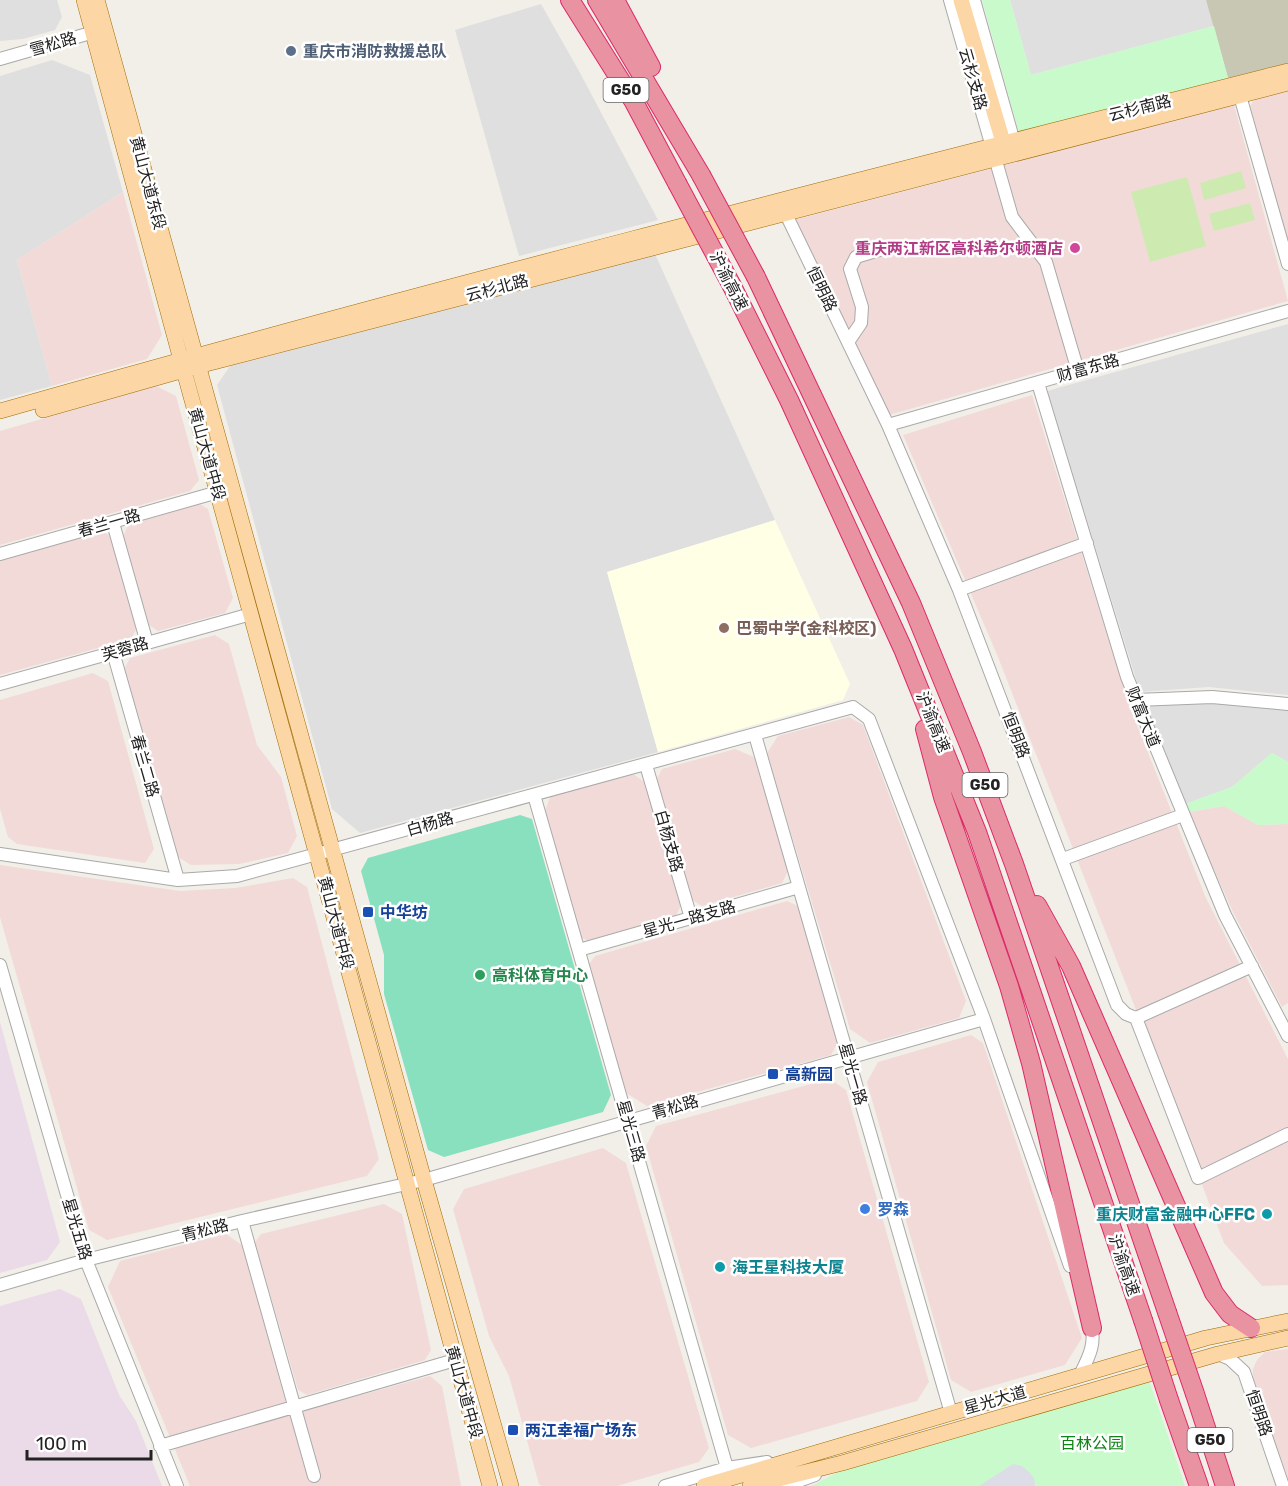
<svg xmlns="http://www.w3.org/2000/svg" width="1288" height="1486" viewBox="0 0 1288 1486" font-family="Rubik,'Noto Sans SC',sans-serif">
<style>
.residential{fill:#e0dfdf}
.commercial{fill:#f2dad9}
.industrial{fill:#ebdbe8}
.education{fill:#ffffe5}
.construction{fill:#c7c7b4}
.grass{fill:#cdebb0}
.park{fill:#c8facc}
.pitch{fill:#88e0be}
.plaza{fill:#dddde8}
.lines{fill:none;stroke-linecap:round;stroke-linejoin:round}
.minor-casing{stroke:#a9a9a9;stroke-width:14}
.major-casing{stroke:#a06b00;stroke-width:16}
.highway-casing{stroke:#dc2a67;stroke-width:20}
.minor{stroke:#fff;stroke-width:12}
.major{stroke:#fcd6a4;stroke-width:15}
.highway{stroke:#e892a2;stroke-width:18}
.highway-bridge-casing{stroke:#dc2a67;stroke-width:20;stroke-linecap:butt}
.highway-bridge{stroke:#e892a2;stroke-width:18}
.service-dot{fill:#5c6f8a;stroke:#fff;stroke-width:2}
.hotel-dot{fill:#d1479c;stroke:#fff;stroke-width:2}
.education-dot{fill:#8d6e63;stroke:#fff;stroke-width:2}
.transit-dot{fill:#1a4fb4;stroke:#fff;stroke-width:2}
.leisure-dot{fill:#2e9e5b;stroke:#fff;stroke-width:2}
.shop-dot{fill:#3f7fe0;stroke:#fff;stroke-width:2}
.culture-dot{fill:#0f9aa8;stroke:#fff;stroke-width:2}
.labels{text-anchor:middle;dominant-baseline:central;stroke-width:5;stroke-linejoin:round;paint-order:stroke}
.shield{fill:#fff;stroke:#646464;stroke-width:1.5}
.shield-label{font-size:15px;font-weight:bold;fill:#222}
.street-label{font-size:16px;fill:#222;stroke:#fff}
.service-label{font-size:16px;font-weight:bold;fill:#4e5e75;stroke:#fff;text-anchor:start}
.hotel-label{font-size:16px;font-weight:bold;fill:#b23c85;stroke:#fff;text-anchor:end}
.education-label{font-size:16px;font-weight:bold;fill:#785e54;stroke:#fff;text-anchor:start}
.transit-label{font-size:16px;font-weight:bold;fill:#164399;stroke:#fff;text-anchor:start}
.leisure-label{font-size:16px;font-weight:bold;fill:#27864d;stroke:#fff;text-anchor:start}
.shop-label{font-size:16px;font-weight:bold;fill:#366cbe;stroke:#fff;text-anchor:start}
.culture-label{font-size:16px;font-weight:bold;fill:#0d838f;stroke:#fff;text-anchor:end}
.park-label{font-size:16px;fill:#0c8416;stroke:#fff}
</style>
<rect width="100%" height="100%" fill="#f2efe9"/>
<!-- residential -->
<path class="residential" d="M0 0H57L62 17 55 30 23 39 0 41Z
M1010 0H1206L1214 26 1031 75Z
M541 4 579 71 658 220 519 256 455 30Z
M52 60 90 75 123 192 17 260 52 386 0 400V76Z
M655 254 775 520 607 572 658 752 360 833 332 809 217 385 230 366Z
M1288 324V695L1209 687 1140 692 1047 391Z
M1212 702 1288 709V762L1272 753 1232 787 1185 804 1144 705Z"/>
<!-- commercial -->
<path class="commercial" d="M1288 89V242L1250 106 1256 97Z
M1234 105 1288 301 889 415 794 220Z
M123 192 162 335 147 359 52 386 17 260Z
M156 386 176 396 199 480 190 491 0 545V431Z
M1032 395 1129 705 1206 898 1288 1059V1285L1262 1286 1224 1243 1138 1015 998 657 903 435Z
M200 504 208 509 233 598 225 613 158 631 149 625 123 537 128 525Z
M102 531 112 537 137 628 131 639 0 675V561Z
M215 635 229 644 257 745 281 777 297 836 288 853 239 864 191 865 178 857 124 669 130 658Z
M93 673 108 681 154 849 145 863 17 844 8 837 0 809V700Z
M849 717 863 725 966 1001 959 1018 870 1043 850 1029 767 753 778 736Z
M735 749 754 757 788 871 782 883 702 906 692 900 657 779 662 769Z
M633 774 646 783 682 903 674 920 592 943 580 937 545 811 550 797Z
M1224 806 1258 825 1288 824V1003L1282 1007 1233 912 1188 812Z
M0 865 180 891 235 888 293 878 307 887 379 1159 367 1176 107 1240 89 1230 0 917Z
M787 901 798 906 838 1042 831 1055 647 1106 626 1093 589 964 595 956Z
M971 1035 983 1043 1082 1338 1065 1365 971 1392 951 1380 867 1082 878 1062Z
M830 1079 846 1090 929 1382 917 1401 751 1448 728 1435 646 1146 656 1126Z
M603 1148 626 1163 709 1448 699 1462 617 1486H542L539 1484 509 1376 489 1336 453 1209 464 1189Z
M384 1204 402 1214 431 1350 425 1360 307 1395 298 1390 255 1242 261 1234Z
M226 1234 243 1246 289 1415 430 1376 442 1386 461 1486H190L108 1287 120 1261Z
M1288 1349V1478L1253 1379V1369L1257 1360 1265 1352Z"/>
<!-- industrial -->
<path class="industrial" d="M0 1022 60 1242 47 1260 0 1273Z
M60 1289 81 1299 119 1395 136 1421 162 1486H0V1306Z"/>
<!-- education -->
<path class="education" d="M775 520 850 684 843 700 658 752 607 572Z"/>
<!-- construction -->
<path class="construction" d="M1206 0H1288V63L1228 78Z"/>
<!-- grass -->
<path class="grass" d="M1241 171 1246 188 1204 200 1200 183Z
M1187 177 1206 246 1150 262 1131 192Z
M1250 203 1255 220 1214 231 1209 214Z"/>
<!-- park -->
<path class="park" d="M982 0H1010L1031 75 1214 26 1228 78 1019 133Z
M1272 753 1288 762V824L1258 825 1224 806 1188 812 1185 804 1232 787Z
M1149 1380 1185 1486H811L848 1467Z"/>
<!-- pitch -->
<path class="pitch" d="M520 815 532 819 611 1095 603 1112 444 1157 428 1150 384 994V955L361 871 368 858Z"/>
<!-- plaza -->
<path class="plaza" d="M1013 1464 1022 1466 1029 1472 1034 1478 1035 1486H979Z"/>
<g class="lines">
<!-- minor casing -->
<g class="minor-casing">
<path id="minor" d="M950 0 1012 217 1046 262 1078 371
M974 0 1016 149
M0 59 101 30
M1240 96 1288 264
M783 208 888 425 959 590 1117 1005 1126 1014 1136 1018 1198 1178 1288 1134
M848 342 861 323 862 307 850 269 856 257 889 247
M1038 383 1127 677 1225 915 1288 1036
M888 425 1288 311
M113 523 147 643
M0 554 218 492
M959 590 1087 543
M113 652 178 880
M0 684 251 614
M1136 700 1212 697 1288 704
M755 735 951 1413
M646 765 691 918
M534 795 727 1468
M0 854 178 880 237 876 853 707 869 719 984 1019 1070 1266
M1063 859 1183 815
M579 950 799 887
M0 965 86 1260 177 1486
M1136 1018 1252 966
M242 1221 314 1476
M0 1285 86 1260 242 1221 424 1180 984 1019
M1218 1354 1230 1359 1244 1372 1283 1486
M1080 1375C1089 1357 1097 1342 1090 1322
M160 1446 455 1360
M665 1486 727 1468 767 1462
M785 1486 815 1475"/>
</g>
<!-- major casing -->
<g class="major-casing">
<path id="major" d="M84 0 181 360 490 1486
M97 0 424 1180 511 1486
M961 0 1006 152
M43 410 198 366 1288 83
M0 411C427 289 858 180 1288 71
M704 1486 1206 1338 1288 1321
M750 1486 842 1463 1218 1354 1288 1338"/>
</g>
<!-- highway casing -->
<g class="highway-casing">
<path id="highway" d="M570 0 634 102 677 183
M597 0 701 175
M615 0 651 67
M756 277 911 603 972 752 1014 864 1167 1312
M732 286 789 400 903 649 977 832 1143 1320
M925 729 943 797 1009 986 1031 1063 1092 1328
M1037 905 1071 966 1214 1293 1230 1314 1251 1328
M1195 1394 1225 1486
M1169 1400 1199 1486"/>
</g>
<!-- minor -->
<use href="#minor" class="minor"/>
<!-- major -->
<use href="#major" class="major"/>
<!-- highway -->
<use href="#highway" class="highway"/>
<!-- highway-bridge casing -->
<g class="highway-bridge-casing">
<path id="highway-bridge" d="M701 175 756 277
M677 183 732 286
M1167 1312 1195 1394
M1143 1320 1169 1400"/>
</g>
<!-- highway-bridge -->
<use href="#highway-bridge" class="highway-bridge"/>
</g>
<!-- markers -->
<circle class="service-dot" cx="291" cy="51" r="6"/>
<circle class="hotel-dot" cx="1075" cy="248" r="6"/>
<circle class="education-dot" cx="724" cy="628" r="6"/>
<g class="transit-dot">
<rect x="362" y="906" width="12" height="12" rx="3"/>
<rect x="767" y="1068" width="12" height="12" rx="3"/>
<rect x="507" y="1424" width="12" height="12" rx="3"/>
</g>
<circle class="leisure-dot" cx="480" cy="975" r="6"/>
<circle class="shop-dot" cx="865" cy="1209" r="6"/>
<g class="culture-dot">
<circle cx="1267" cy="1214" r="6"/>
<circle cx="720" cy="1267" r="6"/>
</g>
<g class="labels">
<!-- shield labels -->
<g class="shield">
<rect x="603.5" y="78" width="45" height="24" rx="4.5"/>
<rect x="962.5" y="773" width="45" height="24" rx="4.5"/>
<rect x="1187.5" y="1428" width="45" height="24" rx="4.5"/>
</g>
<g class="shield-label">
<text x="626" y="90">G50</text>
<text x="985" y="785">G50</text>
<text x="1210" y="1440">G50</text>
</g>
<!-- street labels -->
<g class="street-label">
<text transform="translate(53 44) rotate(-16)">雪松路</text>
<text transform="translate(973 79) rotate(74)">云杉支路</text>
<text transform="translate(1140 108) rotate(-14)">云杉南路</text>
<text transform="translate(148 183) rotate(75)">黄山大道东段</text>
<text transform="translate(729 281) rotate(63)">沪渝高速</text>
<text transform="translate(497 288) rotate(-15)">云杉北路</text>
<text transform="translate(822 289) rotate(64)">恒明路</text>
<text transform="translate(1088 368) rotate(-16)">财富东路</text>
<text transform="translate(207 454) rotate(74)">黄山大道中段</text>
<text transform="translate(109 523) rotate(-16)">春兰一路</text>
<text transform="translate(125 649) rotate(-16)">芙蓉路</text>
<text transform="translate(1143 717) rotate(68)">财富大道</text>
<text transform="translate(933 722) rotate(68)">沪渝高速</text>
<text transform="translate(1016 735) rotate(69)">恒明路</text>
<text transform="translate(145 766) rotate(74)">春兰二路</text>
<text transform="translate(430 824) rotate(-16)">白杨路</text>
<text transform="translate(669 841) rotate(74)">白杨支路</text>
<text transform="translate(689 919) rotate(-16)">星光一路支路</text>
<text transform="translate(336 923) rotate(75)">黄山大道中段</text>
<text transform="translate(853 1074) rotate(74)">星光一路</text>
<text transform="translate(675 1107) rotate(-16)">青松路</text>
<text transform="translate(631 1131) rotate(74)">星光三路</text>
<text transform="translate(77 1229) rotate(73)">星光五路</text>
<text transform="translate(205 1230) rotate(-14)">青松路</text>
<text transform="translate(1124 1265) rotate(71)">沪渝高速</text>
<text transform="translate(464 1392) rotate(74)">黄山大道中段</text>
<text transform="translate(995 1400) rotate(-16)">星光大道</text>
<text transform="translate(1259 1413) rotate(71)">恒明路</text>
</g>
<!-- service labels -->
<g class="service-label">
<text x="303" y="51">重庆市消防救援总队</text>
</g>
<!-- hotel labels -->
<g class="hotel-label">
<text x="1063" y="248">重庆两江新区高科希尔顿酒店</text>
</g>
<!-- education labels -->
<g class="education-label">
<text x="736" y="628">巴蜀中学(金科校区)</text>
</g>
<!-- transit labels -->
<g class="transit-label">
<text x="380" y="912">中华坊</text>
<text x="785" y="1074">高新园</text>
<text x="525" y="1430">两江幸福广场东</text>
</g>
<!-- leisure labels -->
<g class="leisure-label">
<text x="492" y="975">高科体育中心</text>
</g>
<!-- shop labels -->
<g class="shop-label">
<text x="877" y="1209">罗森</text>
</g>
<!-- culture labels -->
<g class="culture-label">
<text x="1255" y="1214">重庆财富金融中心FFC</text>
<text x="732" y="1267" text-anchor="start">海王星科技大厦</text>
</g>
<!-- park labels -->
<g class="park-label">
<text x="1092" y="1443">百林公园</text>
</g>
</g>
<!-- scale -->
<path d="M27 1450v9h124v-9" fill="none" stroke="#222222" stroke-width="3"/>
<text x="36" y="1450" font-size="18" fill="#222222" stroke="#ffffff" stroke-width="4.5" paint-order="stroke">100 m</text>
</svg>
